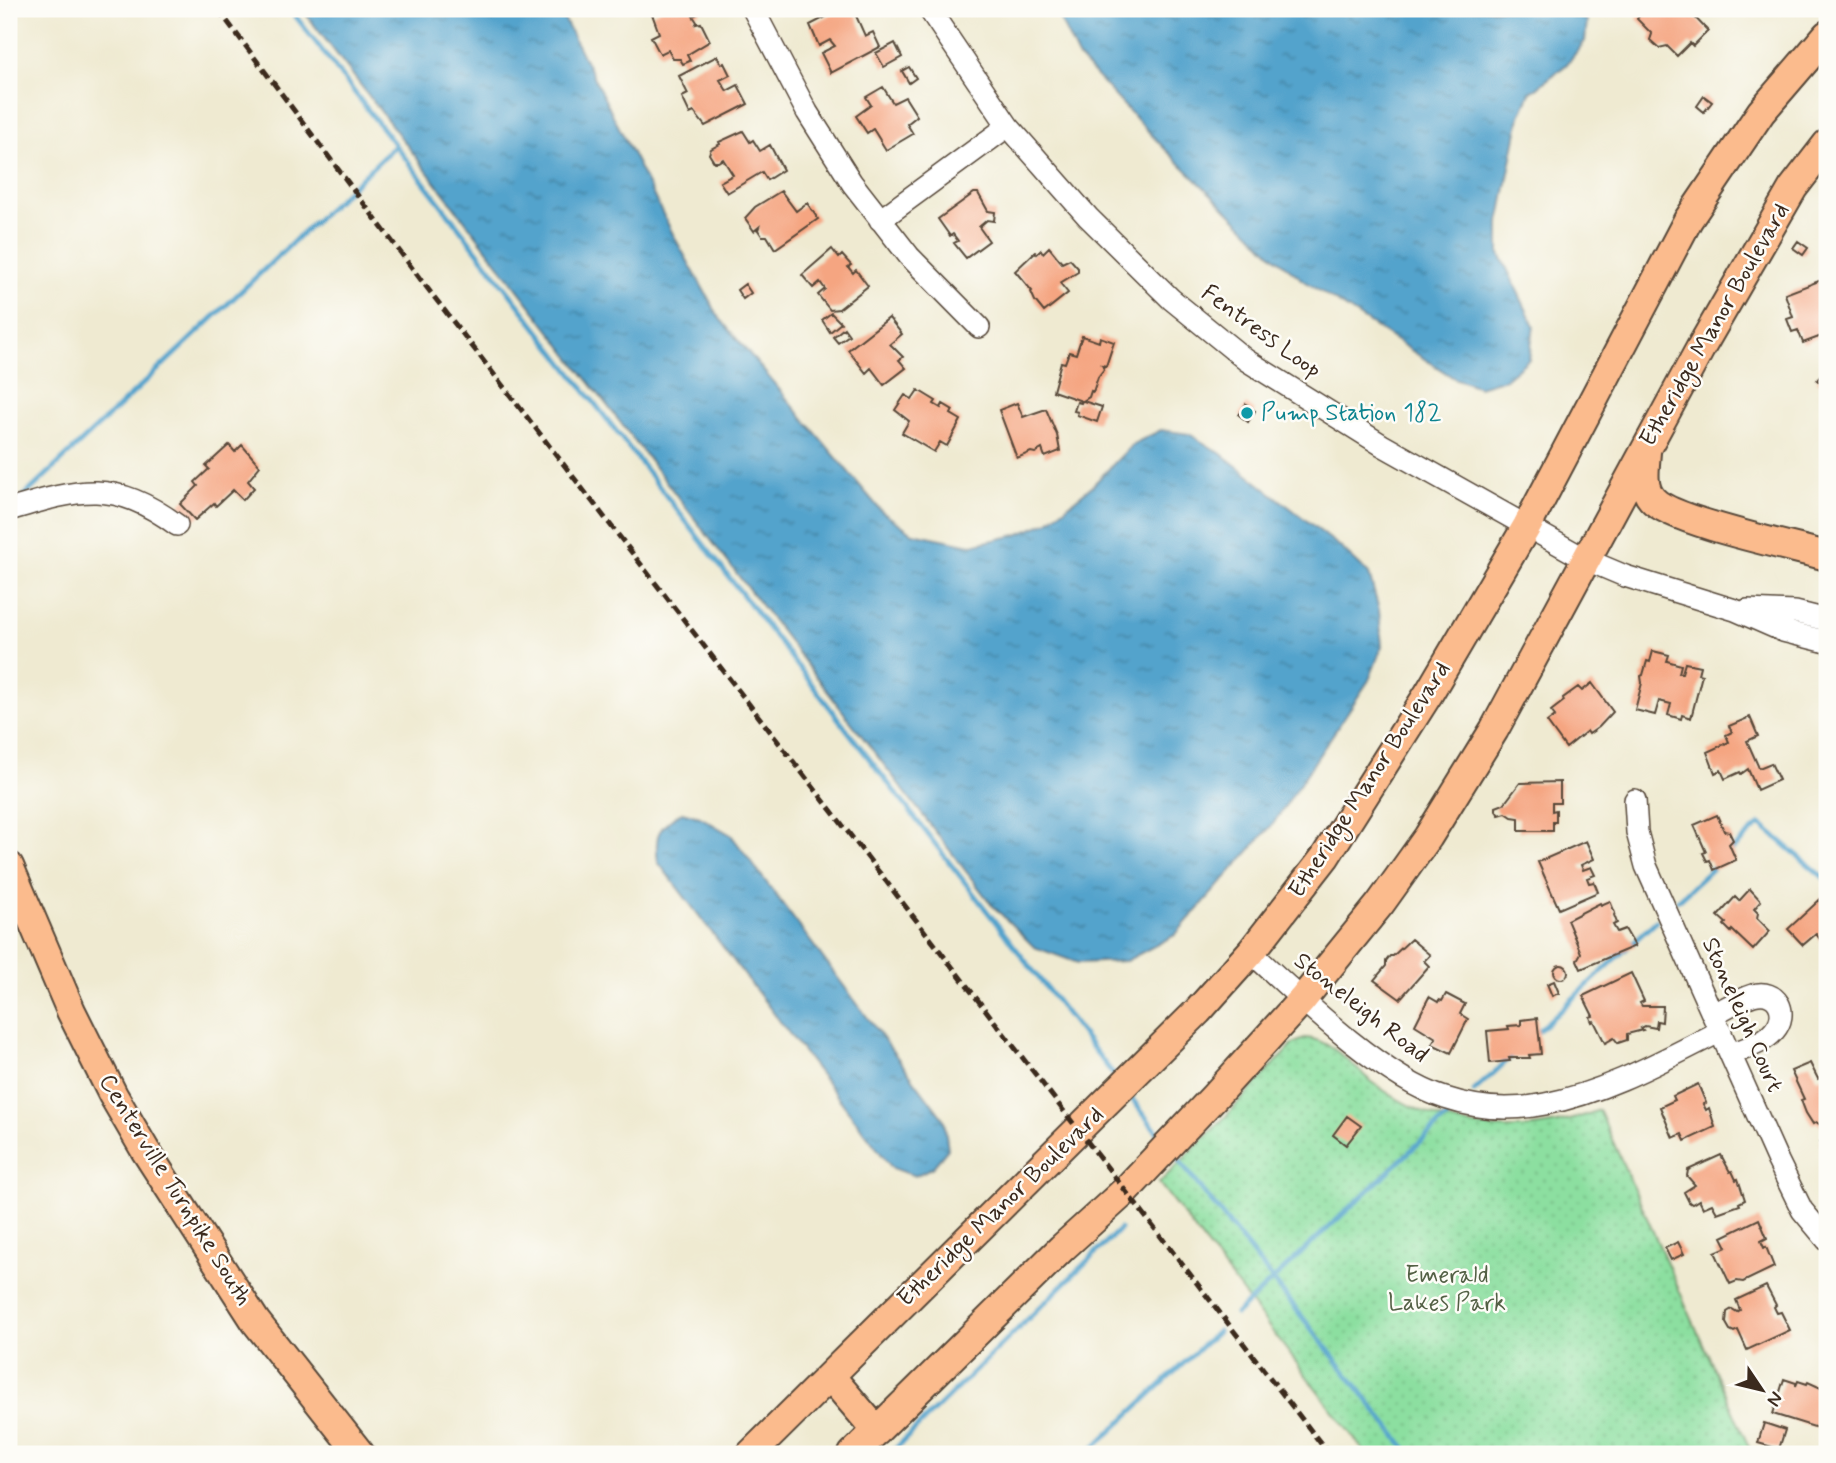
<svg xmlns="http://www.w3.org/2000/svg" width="1836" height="1463" viewBox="0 0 1836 1463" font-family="Mynerve,sans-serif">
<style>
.park{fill:url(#park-dots);stroke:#64845f;stroke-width:2}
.water{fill:url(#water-ripples);stroke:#466675;stroke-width:2}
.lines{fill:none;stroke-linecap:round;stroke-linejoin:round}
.stream{stroke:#52a3cc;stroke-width:5}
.building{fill:#f5a581}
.minor-casing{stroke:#564739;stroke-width:24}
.major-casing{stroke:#564739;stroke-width:32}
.minor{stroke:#fff;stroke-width:21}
.major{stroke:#fbbb8d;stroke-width:28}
.rail{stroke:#3b2a1e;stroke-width:5;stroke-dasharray:10 5;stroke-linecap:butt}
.culture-dot{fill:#0f9aa8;stroke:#fdfcf7;stroke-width:2.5}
.labels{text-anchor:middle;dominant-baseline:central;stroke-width:5;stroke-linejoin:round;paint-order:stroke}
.street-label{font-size:24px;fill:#3b2a1e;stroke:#fdfcf7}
.culture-label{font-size:24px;fill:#0d838f;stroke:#fdfcf7;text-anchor:start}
.park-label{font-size:24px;fill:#536045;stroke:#fdfcf7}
</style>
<defs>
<pattern id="park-dots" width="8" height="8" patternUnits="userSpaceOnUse" patternTransform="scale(1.75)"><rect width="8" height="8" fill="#8cdfa0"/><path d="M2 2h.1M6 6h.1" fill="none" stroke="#7ac089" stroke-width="1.8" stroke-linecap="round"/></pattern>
<pattern id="water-ripples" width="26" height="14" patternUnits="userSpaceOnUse" patternTransform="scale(1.75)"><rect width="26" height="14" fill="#52a3cc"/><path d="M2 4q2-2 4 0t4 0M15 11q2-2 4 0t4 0" fill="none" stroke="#4585a5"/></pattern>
</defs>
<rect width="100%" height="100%" fill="#fdfcf7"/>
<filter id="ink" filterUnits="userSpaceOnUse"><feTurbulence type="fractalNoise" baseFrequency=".0143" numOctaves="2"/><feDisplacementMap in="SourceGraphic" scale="14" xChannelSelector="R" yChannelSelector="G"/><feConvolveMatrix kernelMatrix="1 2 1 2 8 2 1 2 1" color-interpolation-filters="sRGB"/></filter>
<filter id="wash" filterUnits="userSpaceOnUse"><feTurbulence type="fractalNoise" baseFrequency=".00686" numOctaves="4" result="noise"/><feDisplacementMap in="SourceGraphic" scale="28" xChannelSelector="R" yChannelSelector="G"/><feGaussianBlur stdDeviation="1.57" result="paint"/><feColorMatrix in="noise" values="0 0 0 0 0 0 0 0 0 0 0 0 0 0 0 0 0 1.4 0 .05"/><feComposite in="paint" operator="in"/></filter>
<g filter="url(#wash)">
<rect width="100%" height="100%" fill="#efead1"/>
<!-- park -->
<path class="park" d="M1305 1038C1331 1039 1352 1066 1371 1081 1437 1133 1522 1141 1599 1110L1752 1454H1366L1159 1183 1228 1114 1293 1044Z"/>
<!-- water -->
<path class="water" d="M302 9H559L676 240 720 319 882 512 913 533 971 545 1017 535 1048 522 1092 486 1133 444 1161 430 1189 434 1220 453 1339 546 1369 574 1379 610 1382 647 1369 680 1273 824 1175 935 1126 961 1078 963 1034 947 992 905Z
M1055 9H1582L1587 21 1585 41 1566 65 1530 93 1520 116 1499 223V252L1534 326 1529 359 1505 379 1479 387 1454 378 1303 280 1275 257 1164 148 1078 57Z
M682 812 700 817 731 835 944 1120 948 1149 933 1167 915 1176 892 1168 658 862C654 834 658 827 682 812Z"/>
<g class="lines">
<!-- stream -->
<path class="stream" d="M290 9 1116 1078
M23 497 395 146
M1727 855 1760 824 1827 880
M1678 900 1717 864
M1535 1034 1656 921
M1474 1091 1510 1058
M1129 1095 1161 1137
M1174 1154 1410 1454
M1236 1314 1450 1114
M890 1454 1120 1229
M1087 1454 1218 1331"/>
</g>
<g id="blocks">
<!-- building -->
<path class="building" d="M662 9H699L701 12 693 16 697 22 696 24 701 23 710 41 687 55 690 61 683 64 680 59H673L668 50 660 54 651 37 659 33 652 14Z
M841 9H853L865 36 873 32 880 47 831 73 821 53 835 46 830 40 819 46 810 25Z
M1644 9H1687L1708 31 1693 46 1690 43 1677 56 1667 46 1659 48 1650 40 1652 34 1637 19Z
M895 43 902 57 884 67 876 53Z
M717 56 721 64 724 63 730 75 720 80 727 91 738 85 748 104 705 126 694 112 690 114 682 97 688 94 679 76Z
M909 67 916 78 909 83 902 71Z
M883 87 893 103 905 97 917 116 907 124 913 134 886 150 873 129 867 133 856 116 871 105 866 97Z
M1704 96 1712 102 1704 112 1697 106Z
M743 131 750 142 753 140 760 151 770 145 783 170 767 180 762 172 727 193 720 182 733 175 723 159 718 162H714L709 154 711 149 720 144 719 142Z
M781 191 796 211 807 203 818 219 775 249 767 236H762L758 230 759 227 754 231 745 218 755 207Z
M974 193H978L988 211 995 212 994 221 987 220 979 227 989 241 966 258 954 243 958 241 953 234 950 236 938 219Z
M1798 241 1808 248 1803 255 1793 248Z
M1049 247 1062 263 1070 259 1078 268V272L1060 283 1068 293 1044 312 1035 301 1031 292 1032 291 1015 271 1035 252 1037 254 1041 250 1043 253Z
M832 249 839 258 842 255 851 265 848 267 853 273 856 270 868 286 839 309 830 310 818 295 825 289 820 282 813 288 802 275Z
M1824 279 1827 289V302L1823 304 1825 310 1827 309V334L1803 343 1798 330 1792 332 1787 319 1793 317 1785 294Z
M745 284 751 293 743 299 737 290Z
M831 313 841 323 830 332 822 320Z
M889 318 902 334 890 344 903 357 899 360 906 368 884 385 871 368 866 373 848 350Z
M844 328 849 335 838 343 833 337Z
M1082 336 1099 342 1100 337 1114 342 1106 366 1102 365 1104 369 1098 377 1093 392 1091 391 1089 397 1083 401 1102 407 1097 422 1077 415 1078 412 1074 411 1077 402 1081 403 1082 401 1053 391 1061 362 1065 363 1069 352 1076 354Z
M1827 368V388L1817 380Z
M918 390 936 401 934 404 941 408 943 404 953 410 951 414 961 420 947 446 940 442 934 452 902 433 909 421 895 410 905 395 912 399Z
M1017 403 1023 417 1046 409 1057 435 1060 451 1045 457 1042 449 1035 453 1031 452 1017 458 999 410Z
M1246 404 1255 411 1248 422 1239 415Z
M229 445 235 452 242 445 260 466 248 481 254 488 243 500 233 490 216 506 214 503 195 520 180 504 198 486 195 482 209 469 206 466Z
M1653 651 1669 655 1667 661 1681 665 1679 673H1682L1685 663 1700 666 1698 674 1702 675 1691 718 1682 715 1681 719 1668 715 1671 704 1659 701 1655 715 1635 710 1642 683 1641 676 1643 675 1647 661 1650 662Z
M1592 683 1613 712 1599 727 1589 734 1587 731 1566 748 1547 722 1555 716 1551 711 1564 701 1563 698 1578 687 1582 691Z
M1750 717 1758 736 1747 741 1759 768 1771 763 1779 780 1757 790 1748 769 1741 774 1740 772 1725 779 1721 770 1715 773 1707 752 1729 742 1726 735 1732 732 1729 726Z
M1560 782V803H1552V811L1556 810V822H1553V831H1519V818L1512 817 1506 813 1499 815 1496 811V807L1504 804 1520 783Z
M1717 815 1724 831 1729 832 1733 840 1729 844 1736 860 1714 870 1710 860 1707 861 1703 853 1706 852 1694 825Z
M1586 841 1594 859 1581 865 1583 870 1591 867 1595 875 1587 878 1589 883 1594 882 1598 892 1559 909 1538 862Z
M1750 889 1761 901 1754 909 1758 913 1757 918 1770 931 1753 950 1732 930 1731 932 1724 925 1726 923 1718 916 1735 897 1739 901Z
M1827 893V948L1816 934 1803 945 1788 929Z
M1610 901 1615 913 1614 915 1617 923 1613 925 1617 932 1625 929 1635 946 1581 969 1577 960 1581 953 1567 920 1600 903 1601 905Z
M1411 939 1430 955 1424 961 1429 966 1400 999 1374 980 1386 966V961L1390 956H1393Z
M1554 972a7 7 0 1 1 14 0a7 7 0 1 1-14 0Z
M1631 973 1644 1001 1640 1003 1642 1006H1663L1662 1022 1657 1021 1656 1028 1645 1026 1641 1028 1643 1030 1627 1034V1040L1618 1043 1614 1038 1605 1043 1594 1021 1592 1022 1590 1017 1593 1016 1583 996Z
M1554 981 1559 993 1552 996 1547 984Z
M1446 994 1465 1004 1460 1014 1468 1019 1451 1053 1432 1044 1436 1038 1415 1025 1429 997 1438 1002 1439 1000 1442 1001Z
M1537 1018 1541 1054 1529 1055 1530 1058H1509L1510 1061 1490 1063 1487 1031 1509 1029 1508 1026 1521 1025V1020Z
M1810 1063 1818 1079 1827 1075V1124L1822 1126 1816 1122 1813 1124 1806 1113 1801 1100 1804 1099 1791 1071Z
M1698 1084 1706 1103 1703 1104 1706 1110 1709 1108 1715 1127 1685 1141 1682 1134 1673 1138 1660 1107 1675 1100 1673 1096Z
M1347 1116 1361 1126 1346 1145 1333 1135Z
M1827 1139V1159L1820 1142Z
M1721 1155 1730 1172 1732 1171 1736 1180 1738 1179 1745 1200 1739 1203 1740 1205 1717 1213 1712 1204 1703 1208 1699 1200 1692 1204 1689 1202 1684 1192 1695 1185 1687 1176 1688 1170Z
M1759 1219 1767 1238 1761 1241 1764 1248 1766 1247 1774 1267 1743 1282 1737 1281 1730 1284 1715 1252 1727 1247 1722 1237Z
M1678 1242 1684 1254 1671 1260 1665 1248Z
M1766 1286 1776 1305 1774 1307 1777 1313 1781 1312 1790 1330 1747 1350 1738 1330 1734 1332 1730 1330 1726 1323 1727 1312 1732 1309 1737 1312 1740 1310 1736 1300Z
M1827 1370V1431L1773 1414 1784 1379 1796 1383V1386L1798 1381 1807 1384 1808 1382 1821 1388Z
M1764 1423 1785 1430 1779 1449 1758 1443Z"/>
</g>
</g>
<g filter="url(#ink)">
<use href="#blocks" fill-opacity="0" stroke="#564739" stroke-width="2"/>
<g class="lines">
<!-- minor casing -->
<g class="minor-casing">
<path id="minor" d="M753 9 807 112 852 183 909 256 979 327
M929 9 1008 126 1088 217 1171 299 1246 360 1382 445 1587 560 1625 576 1735 610 1783 631 1827 642
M880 220 1008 126
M9 510C79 489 113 478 177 525
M1747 610 1795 612 1827 620
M1635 800 1637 832 1646 866 1778 1161 1802 1210 1827 1240
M1251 952C1300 998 1383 1079 1445 1098 1478 1109 1511 1111 1545 1104 1607 1092 1665 1059 1721 1031
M1714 1014C1726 1008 1740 999 1753 995 1777 988 1790 1013 1774 1031 1764 1043 1746 1048 1731 1054"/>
</g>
<!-- major casing -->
<g class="major-casing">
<path id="major" d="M1646 452C1645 468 1641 486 1652 499 1670 521 1794 547 1827 556
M9 866 71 1011 113 1095 145 1150 256 1322 360 1454
M830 1376 877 1431
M751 1454 1198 1011 1251 952 1325 857 1429 693 1527 526 1688 220 1761 112 1827 35
M853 1454 1062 1248 1125 1191 1214 1097 1302 1000 1380 904 1428 837 1494 730 1700 349 1793 188 1827 144"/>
</g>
<!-- minor -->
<use href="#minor" class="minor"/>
<!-- major -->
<use href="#major" class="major"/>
<!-- rail -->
<path class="rail" d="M218 9 421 280 1329 1454"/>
</g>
</g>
<!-- markers -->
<circle class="culture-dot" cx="1247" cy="413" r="7"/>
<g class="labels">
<!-- street labels -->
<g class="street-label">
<text transform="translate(1715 325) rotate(-60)">Etheridge Manor Boulevard</text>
<text transform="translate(1261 332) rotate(36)">Fentress Loop</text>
<text transform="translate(1370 780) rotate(-57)">Etheridge Manor Boulevard</text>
<text transform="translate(1361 1008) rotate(38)">Stoneleigh Road</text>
<text transform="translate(1742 1015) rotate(66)">Stoneleigh Court</text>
<text transform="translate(175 1190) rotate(58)">Centerville Turnpike South</text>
<text transform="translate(1001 1207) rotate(-44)">Etheridge Manor Boulevard</text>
</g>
<!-- culture labels -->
<g class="culture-label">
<text x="1261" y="413">Pump Station 182</text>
</g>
<!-- park labels -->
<g class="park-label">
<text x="1447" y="1275">Emerald<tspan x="1447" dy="28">Lakes Park</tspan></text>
</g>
</g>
<!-- margin -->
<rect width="1836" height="1463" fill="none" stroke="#fdfcf7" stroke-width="35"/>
<!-- north arrow -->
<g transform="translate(1762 1390) rotate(125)" stroke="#fdfcf7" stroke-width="5" paint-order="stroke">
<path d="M0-5L12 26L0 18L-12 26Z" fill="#3b2a1e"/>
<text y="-10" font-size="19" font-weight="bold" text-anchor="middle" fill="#3b2a1e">N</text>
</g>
</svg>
